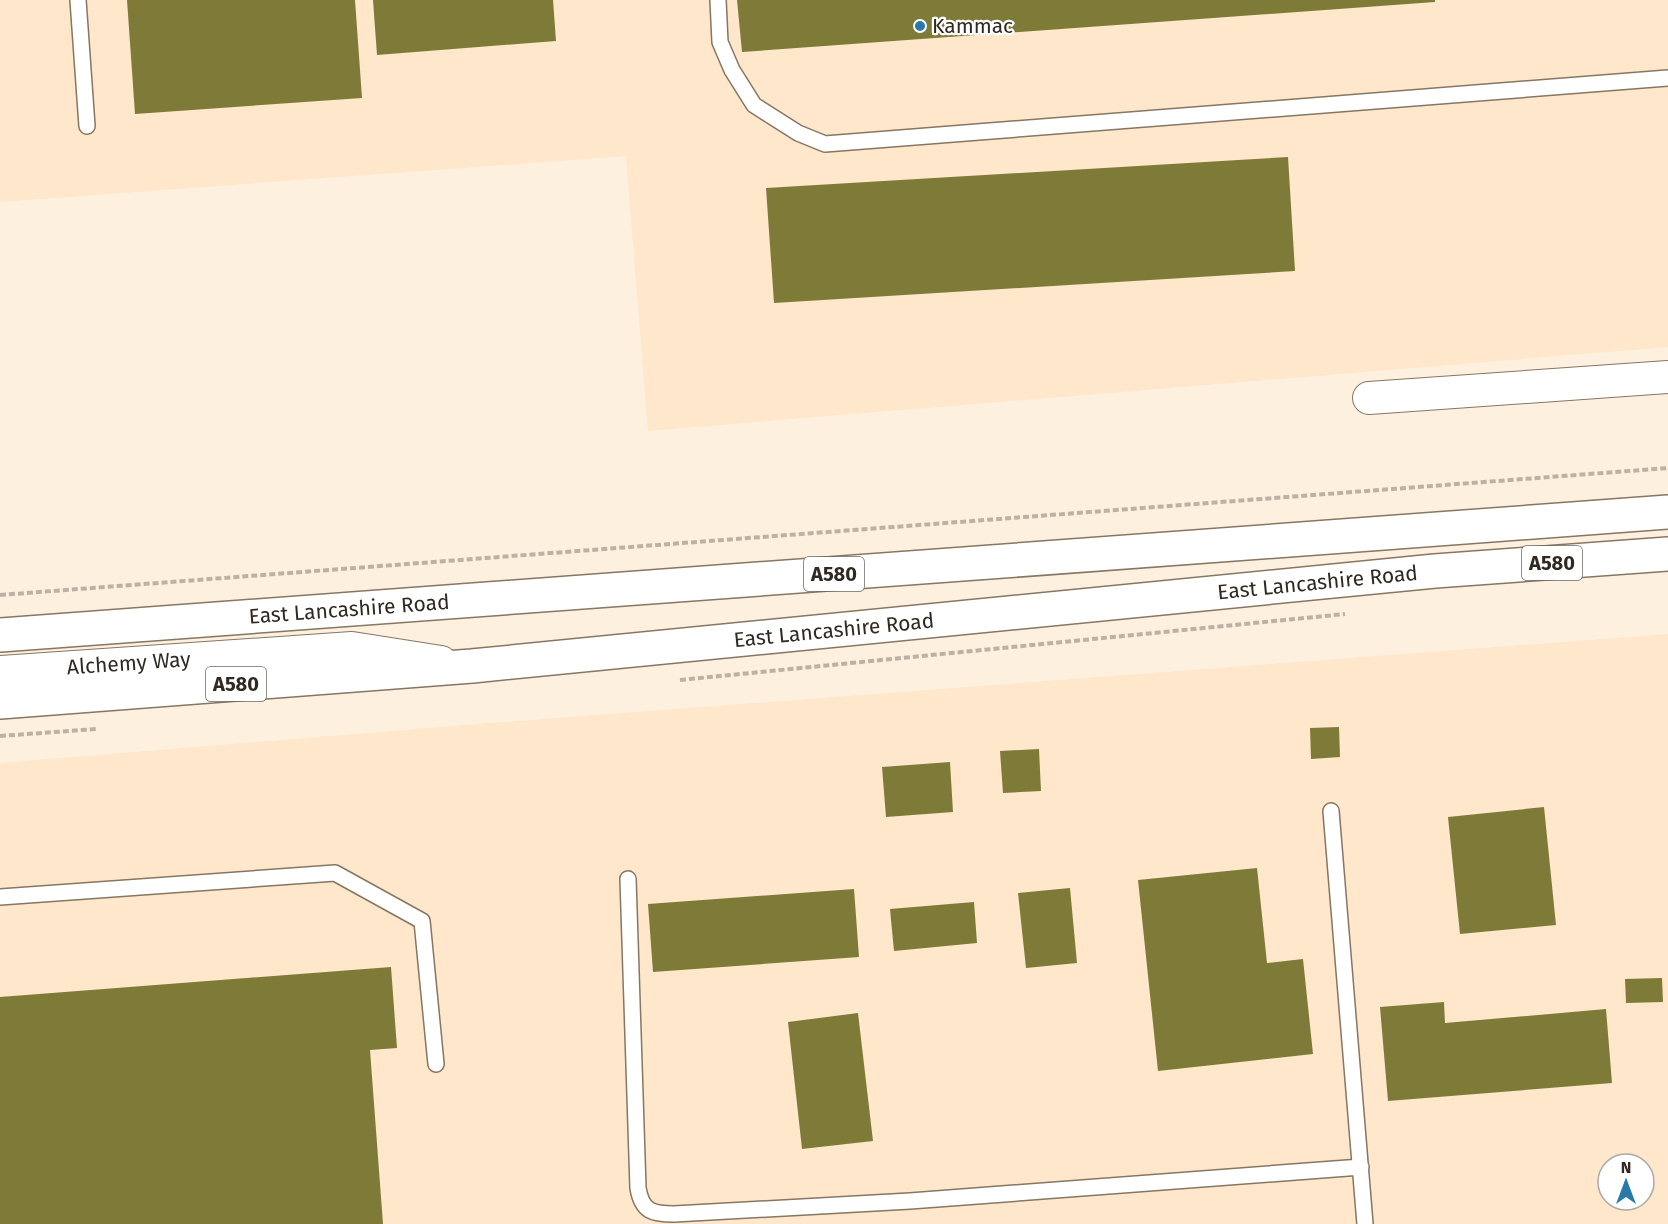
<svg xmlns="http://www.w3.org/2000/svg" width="1668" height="1224" viewBox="0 0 1668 1224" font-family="'Fira Sans',sans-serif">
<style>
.built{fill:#fee7cb;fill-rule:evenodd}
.building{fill:#7e7b38}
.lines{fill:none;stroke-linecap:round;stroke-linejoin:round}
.lane-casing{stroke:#867662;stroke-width:18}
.street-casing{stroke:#867662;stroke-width:34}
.highway-casing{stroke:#867662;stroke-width:36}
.path{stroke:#bdb1a3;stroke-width:4;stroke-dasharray:6 3;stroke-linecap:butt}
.lane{stroke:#fff;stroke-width:15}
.street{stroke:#fff;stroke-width:32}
.highway{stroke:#fff;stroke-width:33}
.poi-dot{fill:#2979aa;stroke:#fff;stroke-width:2}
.labels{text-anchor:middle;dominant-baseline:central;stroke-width:4.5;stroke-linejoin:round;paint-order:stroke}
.shield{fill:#fff;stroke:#6e6964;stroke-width:1.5}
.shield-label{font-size:20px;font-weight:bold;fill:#302921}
.poi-label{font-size:21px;fill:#302921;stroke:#fff;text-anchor:start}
.street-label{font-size:21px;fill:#302921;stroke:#fff}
</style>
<rect width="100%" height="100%" fill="#fef0de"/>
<!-- built -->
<path class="built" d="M0 0H1668V347L648 431 626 156 0 202Z
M1668 634V1224H0V763L478 724ZM1608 1164H1644V1200H1608Z"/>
<!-- building -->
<path class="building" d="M127 0H355L362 98 135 114Z
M373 0H553L556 41 377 55Z
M737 0H1435V2L742 52Z
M1288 157 1295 271 774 303 766 188Z
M1339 727 1340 757 1311 759 1310 728Z
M1039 749 1041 791 1003 793 1000 751Z
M950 762 953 812 886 817 882 767Z
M1544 807 1556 925 1460 934 1448 817Z
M1257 868 1267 963 1303 959 1313 1054 1158 1071 1138 880Z
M1070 888 1077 963 1026 968 1018 893Z
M854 889 859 957 653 972 648 904Z
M974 902 977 943 894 951 890 909Z
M391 967 397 1048 370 1050 383 1224H0V997Z
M1662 978 1663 1002 1626 1003 1625 979Z
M1444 1002 1445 1023 1606 1009 1612 1083 1388 1101 1380 1007Z
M858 1013 873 1141 802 1149 788 1022Z"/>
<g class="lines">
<!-- lane casing -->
<g class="lane-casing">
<path id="lane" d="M78 0 87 126
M718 0 720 42 732 70 754 105 798 133 825 144 1668 78
M1331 811 1365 1224
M628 879 638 1188C642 1212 653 1214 674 1214L910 1201 1361 1167
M0 897 335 873 422 921 436 1064"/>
</g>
<!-- street casing -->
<g class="street-casing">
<g id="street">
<path d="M1369 398 1668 377"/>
<path id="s1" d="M0 672 352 648 441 662"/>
</g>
</g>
<!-- highway casing -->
<g class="highway-casing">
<g id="highway">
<path id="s2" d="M0 635 1668 512"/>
<path id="s3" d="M0 702 472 666 1435 571 1668 554"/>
</g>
</g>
<!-- path -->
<path class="path" d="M0 595 1668 468
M680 680 1345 614
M0 736 96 729"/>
<!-- lane -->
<use href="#lane" class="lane"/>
<!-- street -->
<use href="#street" class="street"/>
<!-- highway -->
<use href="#highway" class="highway"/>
</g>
<!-- markers -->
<circle class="poi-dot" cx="920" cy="26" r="6"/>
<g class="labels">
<!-- shield labels -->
<g class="shield">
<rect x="1522" y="546" width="60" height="34" rx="4.5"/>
<rect x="804" y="557" width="60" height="34" rx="4.5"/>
<rect x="206" y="667" width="60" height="34" rx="4.5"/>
</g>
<g class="shield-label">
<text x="1552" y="563">A580</text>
<text x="834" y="574">A580</text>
<text x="236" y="684">A580</text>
</g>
<!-- poi labels -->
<g class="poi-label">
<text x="932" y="26">Kammac</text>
</g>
<!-- street labels -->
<g class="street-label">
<text stroke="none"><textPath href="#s3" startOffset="1323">East Lancashire Road</textPath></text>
<text stroke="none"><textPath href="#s2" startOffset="350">East Lancashire Road</textPath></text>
<text stroke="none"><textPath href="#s3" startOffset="837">East Lancashire Road</textPath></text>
<text stroke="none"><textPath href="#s1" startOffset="129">Alchemy Way</textPath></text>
</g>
</g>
<!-- north arrow -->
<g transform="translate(1626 1182)"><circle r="28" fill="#ffffff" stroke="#aca9a6" stroke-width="1.5"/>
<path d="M0-4.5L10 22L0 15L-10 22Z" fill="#2979aa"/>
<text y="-9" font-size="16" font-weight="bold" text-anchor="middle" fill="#302921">N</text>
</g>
</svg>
